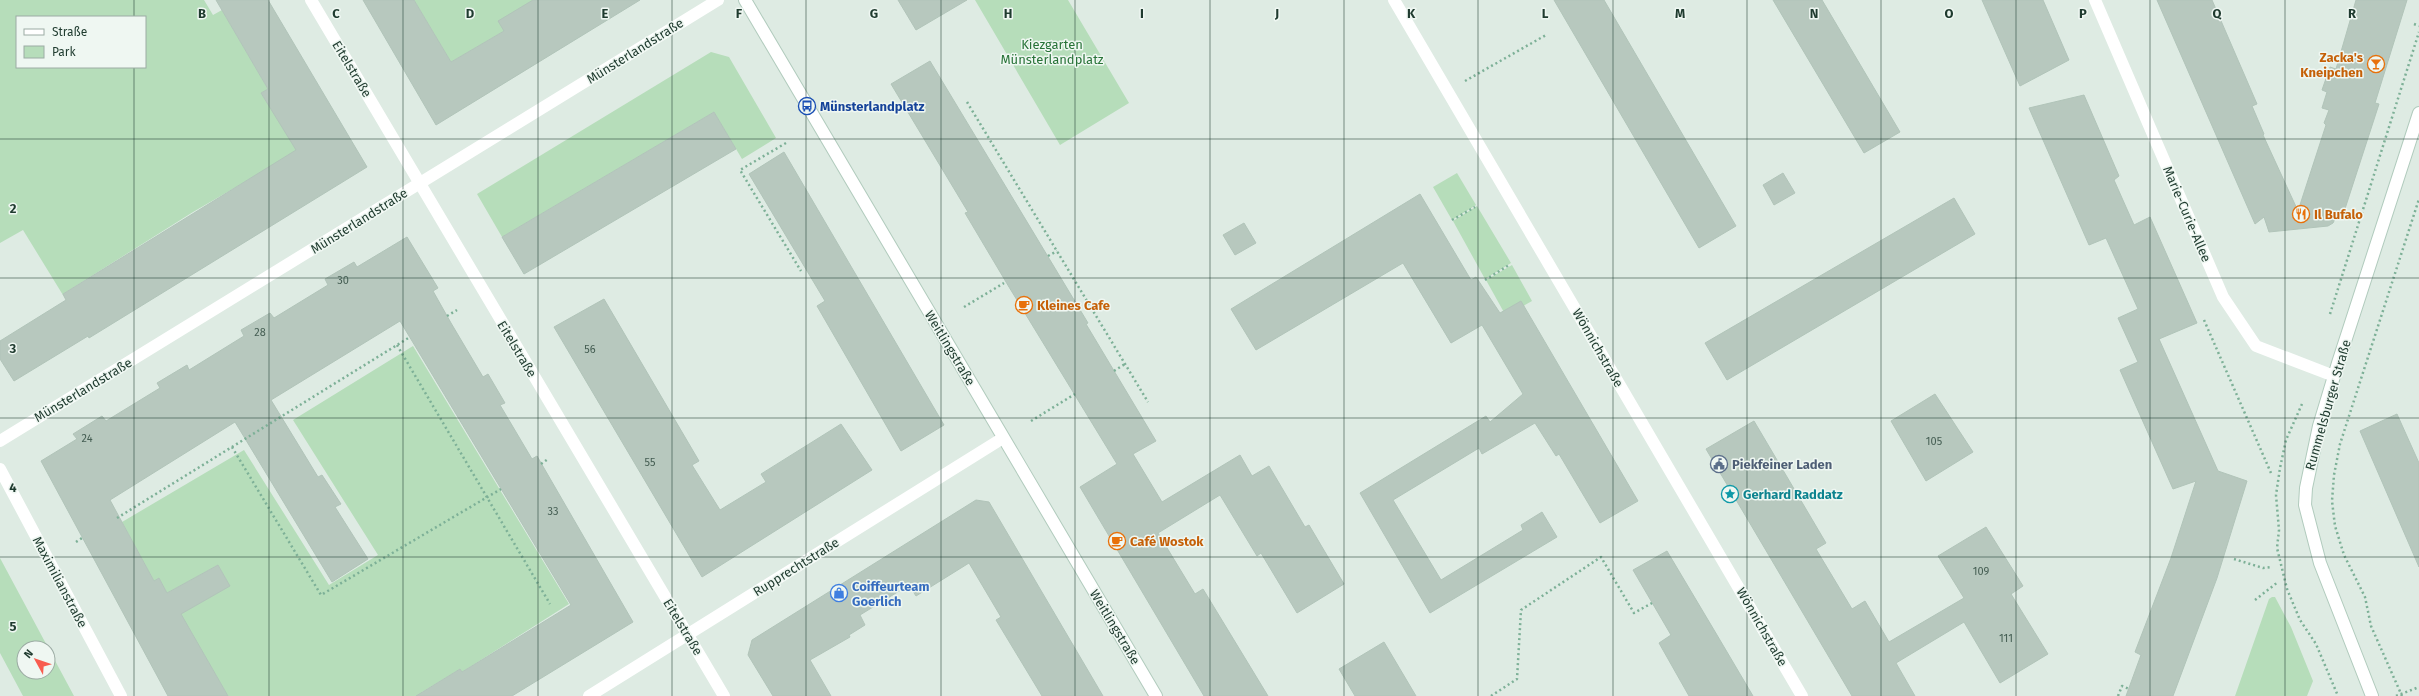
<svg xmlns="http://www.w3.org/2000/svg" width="2419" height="696" viewBox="0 0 2419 696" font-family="'Fira Sans',sans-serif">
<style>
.green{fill:#b6ddba;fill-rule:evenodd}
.building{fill:#b7c8be;stroke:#b1c4b9}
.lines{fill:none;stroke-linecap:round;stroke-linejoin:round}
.secondary-casing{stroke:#b1cbbd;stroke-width:14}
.path{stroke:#7db097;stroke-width:2.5;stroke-dasharray:2 3;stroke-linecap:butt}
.street{stroke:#fff;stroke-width:12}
.secondary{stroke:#fff;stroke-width:12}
.grid{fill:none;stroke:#1f3b2f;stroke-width:1;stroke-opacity:0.55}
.labels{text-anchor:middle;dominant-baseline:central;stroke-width:3;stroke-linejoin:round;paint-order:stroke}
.number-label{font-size:11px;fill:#455e53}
.park-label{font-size:13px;fill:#287338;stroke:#eff7f2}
.street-label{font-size:13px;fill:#1f3b2f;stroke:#eff7f2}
.food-label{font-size:13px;font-weight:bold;fill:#c56008;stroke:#eff7f2;text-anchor:start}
.transit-label{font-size:13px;font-weight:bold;fill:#164399;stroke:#eff7f2;text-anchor:start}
.service-label{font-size:13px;font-weight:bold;fill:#4e5e75;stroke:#eff7f2;text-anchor:start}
.culture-label{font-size:13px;font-weight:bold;fill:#0d838f;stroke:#eff7f2;text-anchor:start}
.shop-label{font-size:13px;font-weight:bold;fill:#366cbe;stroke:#eff7f2;text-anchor:start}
.grid-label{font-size:13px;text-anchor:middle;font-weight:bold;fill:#1f3b2f;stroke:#eff7f2;stroke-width:3;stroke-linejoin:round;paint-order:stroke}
</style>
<rect width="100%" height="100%" fill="#deebe3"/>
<!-- green -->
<path class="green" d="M0 0H204L213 15 222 10 268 89 261 93 298 151 193 212 63 294 66 300 23 230 0 243ZM17 17H145V67H17Z
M414 0H533L504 31 451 62Z
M975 0H1068L1129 103 1060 145Z
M711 52 729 57 776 138 742 159 714 112 502 237 477 194Z
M1457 173 1476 205 1452 220 1433 187Z
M1477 206 1511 263 1485 279 1453 221Z
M1512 265 1532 301 1506 316 1486 280Z
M413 346 569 604 462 672 460 669 422 692 424 696H228L177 608 230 586 218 565 167 593 159 578 154 581 122 522 244 450 329 585 378 555 293 420Z
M0 558 74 696H23L0 653ZM24 648H48V672H24Z
M2272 597H2275L2291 627 2313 681 2307 696H2235L2269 599Z"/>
<!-- building -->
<path class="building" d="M216 0H268L367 167 89 338 88 336 14 381 0 359V341L66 300 63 294 296 150 261 93 268 89Z
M363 0H414L451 62 504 31 498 21 533 0H640L436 125Z
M898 0H967L916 30Z
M1554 0H1604L1736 226 1699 248Z
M1773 0H1822L1900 132 1864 153Z
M1982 0H2043L2069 60 2020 86Z
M2157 0H2212L2257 104 2252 106 2264 134 2263 135 2298 211 2326 125 2324 123 2329 110 2322 108 2327 92 2322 90 2330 67 2336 69 2356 0H2407L2375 103 2379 104 2342 218 2336 217 2333 223 2328 226 2269 232 2264 217 2255 224Z
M930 61 1088 323 1086 324 1156 441 1133 454 1162 502 1240 455 1252 476 1269 466 1305 527 1309 525 1344 584 1297 613 1261 553 1257 556 1220 495 1158 533 1195 594 1203 589 1268 696H1204L1080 487 1117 464 1009 287 965 213 968 212 891 84Z
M2084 95 2119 176 2114 180 2134 225 2150 217 2197 323 2159 339 2218 471 2247 481 2217 578 2173 696H2126L2141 655 2135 652 2171 558 2196 481 2173 489 2120 370 2138 362 2118 318 2138 309 2106 238 2089 245 2029 108Z
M714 112 736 149 524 274 502 237Z
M784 152 944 425 901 451 817 306 825 301 749 174Z
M1783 173 1795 193 1774 205 1763 185Z
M1420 194 1471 280 1476 277 1500 313 1521 301 1638 501 1600 523 1559 454 1556 456 1535 423 1482 454 1479 448 1393 500 1441 580 1523 530 1521 525 1542 512 1557 537 1430 613 1360 493 1486 416 1490 422 1523 394 1482 325 1451 343 1403 263 1256 350 1231 309Z
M1954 198 1975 234 1727 380 1705 343Z
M1244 223 1256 243 1235 255 1223 235Z
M407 237 438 288 433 291 451 323 483 377 488 374 505 403 500 405 532 459 537 456 633 622 512 696H416L460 669 462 672 571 605 400 321 271 400 318 477 322 475 341 504 335 507 368 559 332 582 235 422 110 500 154 581 159 578 167 593 218 565 230 586 181 614 228 696H168L41 461 77 439 73 434 102 416 106 421 160 388 157 383 187 365 189 370 244 336 241 330 270 313 274 318 328 285 325 279 354 262 357 267Z
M604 299 699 461 692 465 720 510 766 482 761 474 841 424 872 470 702 577 554 327Z
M1935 394 1973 452 1926 481 1891 421Z
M2397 414 2419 463V567L2360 431Z
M1754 421 1826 543 1816 549 1852 609 1865 601 1889 642 1964 598 1938 556 1986 527 2023 586 2011 594 2048 654 2000 683 1964 622 1896 663 1915 696H1852L1706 449Z
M976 500 989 502 1103 696H1042L996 620 1001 617 969 563 916 596 909 585 860 615 865 625 849 635 850 637 810 660 831 696H773L748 655 752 640Z
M1667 551 1717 635 1753 696H1689L1659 643 1671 635 1633 570Z
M1384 642 1416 696H1355L1339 669Z"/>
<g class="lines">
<!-- secondary casing -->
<g class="secondary-casing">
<path id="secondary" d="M745 0 1156 696
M2372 696 2320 563 2305 505 2306 488 2319 426 2338 363 2419 113"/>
</g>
<!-- path -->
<path class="path" d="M2414 24 2419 26
M1465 81 1546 35
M967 102 1148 402
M786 143 740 170 801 271
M1452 220 1475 207
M1048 256 1057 251
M1485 280 1509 265
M964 307 1004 283
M2330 314 2419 32
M447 316 457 310
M2204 320 2271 473
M397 345 550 604
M1114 371 1125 364
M2302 404 2286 440 2280 468 2276 495 2279 530 2277 548 2287 589 2300 620 2316 644 2338 696
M1031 421 1075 394
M232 447 321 595 501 489
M541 464 548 459
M117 518 410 337
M76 542 82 538
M2234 559 2263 568 2272 567
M2255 600 2278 582
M1491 696 1517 679 1521 610 1601 557 1634 613 1652 603
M2118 696 2122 686 2129 689
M2396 696 2419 687
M2402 696 2371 626 2365 597 2344 555 2335 526 2332 501 2334 475 2340 444 2419 199"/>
<!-- street -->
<path class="street" d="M311 0 724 696
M1394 0 1802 696
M2095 0 2223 297 2256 346 2334 376
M0 441 718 0
M0 469 121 696
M589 696 1003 438"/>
<!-- secondary -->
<use href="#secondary" class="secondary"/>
</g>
<!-- grid -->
<path class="grid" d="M134 0V17M269 0V696M403 0V696M538 0V696M672 0V696M806 0V696M941 0V696M1075 0V696M1210 0V696M1344 0V696M1478 0V696M1613 0V696M1747 0V696M1881 0V696M2016 0V696M2150 0V696M2285 0V696M134 67V696M0 139H2419M0 278H2419M0 418H2419M0 557H2419"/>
<!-- icons -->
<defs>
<g id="bar-ring" transform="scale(0.9)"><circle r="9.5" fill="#eff7f2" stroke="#e8710a" stroke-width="1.5"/><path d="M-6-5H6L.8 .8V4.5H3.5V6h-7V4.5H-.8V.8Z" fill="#e8710a"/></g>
<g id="bus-ring" transform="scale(0.9)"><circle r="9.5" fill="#eff7f2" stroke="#1a4fb4" stroke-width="1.5"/><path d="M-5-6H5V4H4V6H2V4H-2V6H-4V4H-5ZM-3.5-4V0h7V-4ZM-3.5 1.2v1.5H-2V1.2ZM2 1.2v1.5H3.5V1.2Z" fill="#1a4fb4"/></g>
<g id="restaurant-ring" transform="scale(0.9)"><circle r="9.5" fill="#eff7f2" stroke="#e8710a" stroke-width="1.5"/><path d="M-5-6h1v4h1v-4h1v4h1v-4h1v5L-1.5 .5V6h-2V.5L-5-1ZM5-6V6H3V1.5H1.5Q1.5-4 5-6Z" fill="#e8710a"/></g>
<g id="cafe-ring" transform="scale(0.9)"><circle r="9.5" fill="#eff7f2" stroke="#e8710a" stroke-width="1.5"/><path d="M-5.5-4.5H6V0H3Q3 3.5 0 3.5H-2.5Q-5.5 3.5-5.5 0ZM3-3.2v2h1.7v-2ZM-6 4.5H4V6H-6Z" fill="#e8710a"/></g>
<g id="civic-ring" transform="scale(0.9)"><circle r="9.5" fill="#eff7f2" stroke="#5c6f8a" stroke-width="1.5"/><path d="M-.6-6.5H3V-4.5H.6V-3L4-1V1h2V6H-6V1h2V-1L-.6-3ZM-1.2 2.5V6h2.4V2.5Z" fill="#5c6f8a"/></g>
<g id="sight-ring" transform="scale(0.9)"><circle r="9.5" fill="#eff7f2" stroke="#0f9aa8" stroke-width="1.5"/><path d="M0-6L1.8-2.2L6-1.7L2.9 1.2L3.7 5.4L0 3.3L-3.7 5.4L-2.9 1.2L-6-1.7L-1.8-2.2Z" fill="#0f9aa8"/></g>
<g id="shop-ring" transform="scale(0.9)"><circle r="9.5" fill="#eff7f2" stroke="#3f7fe0" stroke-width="1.5"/><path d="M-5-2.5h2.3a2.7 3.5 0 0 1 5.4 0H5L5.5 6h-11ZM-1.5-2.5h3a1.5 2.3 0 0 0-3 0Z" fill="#3f7fe0"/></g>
</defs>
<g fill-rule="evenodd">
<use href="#bar-ring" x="2376" y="64"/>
<use href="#bus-ring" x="807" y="106"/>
<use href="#restaurant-ring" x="2301" y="214"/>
<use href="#cafe-ring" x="1024" y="305"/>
<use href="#civic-ring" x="1719" y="464"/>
<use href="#sight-ring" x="1730" y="494"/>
<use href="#cafe-ring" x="1117" y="541"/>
<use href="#shop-ring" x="839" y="593"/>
</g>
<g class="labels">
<!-- number labels -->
<g class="number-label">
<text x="343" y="280">30</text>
<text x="260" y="332">28</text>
<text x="590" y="349">56</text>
<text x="87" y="438">24</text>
<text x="1934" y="441">105</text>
<text x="650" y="462">55</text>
<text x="553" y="511">33</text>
<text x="1981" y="571">109</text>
<text x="2006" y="638">111</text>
</g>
<!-- park labels -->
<g class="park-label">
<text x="1052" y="44">Kiezgarten<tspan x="1052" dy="15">Münsterlandplatz</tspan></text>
</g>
<!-- street labels -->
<g class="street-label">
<text transform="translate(635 51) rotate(-32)">Münsterlandstraße</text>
<text transform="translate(352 69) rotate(59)">Eitelstraße</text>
<text transform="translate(2187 214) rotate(67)">Marie-Curie-Allee</text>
<text transform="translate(359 221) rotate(-32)">Münsterlandstraße</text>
<text transform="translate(950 348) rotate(59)">Weitlingstraße</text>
<text transform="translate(1598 348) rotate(60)">Wönnichstraße</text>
<text transform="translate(517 349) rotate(59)">Eitelstraße</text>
<text transform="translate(83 390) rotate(-31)">Münsterlandstraße</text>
<text transform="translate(2328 405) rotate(-74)">Rummelsburger Straße</text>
<text transform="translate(796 567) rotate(-32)">Rupprechtstraße</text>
<text transform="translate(60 582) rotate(62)">Maximilianstraße</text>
<text transform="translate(683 627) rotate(59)">Eitelstraße</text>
<text transform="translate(1115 627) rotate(59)">Weitlingstraße</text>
<text transform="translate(1762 627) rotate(60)">Wönnichstraße</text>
</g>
<!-- food labels -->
<g class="food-label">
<text x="2363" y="57" text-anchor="end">Zacka's<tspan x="2363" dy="15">Kneipchen</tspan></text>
<text x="2314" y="214">Il Bufalo</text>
<text x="1037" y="305">Kleines Cafe</text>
<text x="1130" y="541">Café Wostok</text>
</g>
<!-- transit labels -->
<g class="transit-label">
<text x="820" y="106">Münsterlandplatz</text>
</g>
<!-- service labels -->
<g class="service-label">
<text x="1732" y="464">Piekfeiner Laden</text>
</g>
<!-- culture labels -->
<g class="culture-label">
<text x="1743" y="494">Gerhard Raddatz</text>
</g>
<!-- shop labels -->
<g class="shop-label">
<text x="852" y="586">Coiffeurteam<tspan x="852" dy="15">Goerlich</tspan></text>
</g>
</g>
<g class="grid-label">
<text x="202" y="18">B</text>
<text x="336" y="18">C</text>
<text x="470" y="18">D</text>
<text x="605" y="18">E</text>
<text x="739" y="18">F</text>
<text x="874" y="18">G</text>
<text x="1008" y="18">H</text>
<text x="1142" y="18">I</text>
<text x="1277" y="18">J</text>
<text x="1411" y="18">K</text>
<text x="1545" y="18">L</text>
<text x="1680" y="18">M</text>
<text x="1814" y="18">N</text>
<text x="1949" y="18">O</text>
<text x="2083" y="18">P</text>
<text x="2217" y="18">Q</text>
<text x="2352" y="18">R</text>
<text x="13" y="213">2</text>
<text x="13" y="353">3</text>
<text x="13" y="492">4</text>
<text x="13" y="631">5</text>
</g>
<!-- legend -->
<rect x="16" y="16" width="130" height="52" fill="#eff7f2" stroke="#9caca4"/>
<rect x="24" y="29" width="20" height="6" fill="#ffffff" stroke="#9caca4"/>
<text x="52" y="36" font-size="12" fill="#1f3b2f">Straße</text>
<rect x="24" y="46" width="20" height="12" fill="#b6ddba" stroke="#9caca4"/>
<text x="52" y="56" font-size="12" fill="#1f3b2f">Park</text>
<!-- north arrow -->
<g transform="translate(36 660) rotate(310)"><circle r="19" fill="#eff7f2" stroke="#9caca4"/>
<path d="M0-3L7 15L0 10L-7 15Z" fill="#f85c4f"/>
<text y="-6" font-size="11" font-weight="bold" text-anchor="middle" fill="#1f3b2f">N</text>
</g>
</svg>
